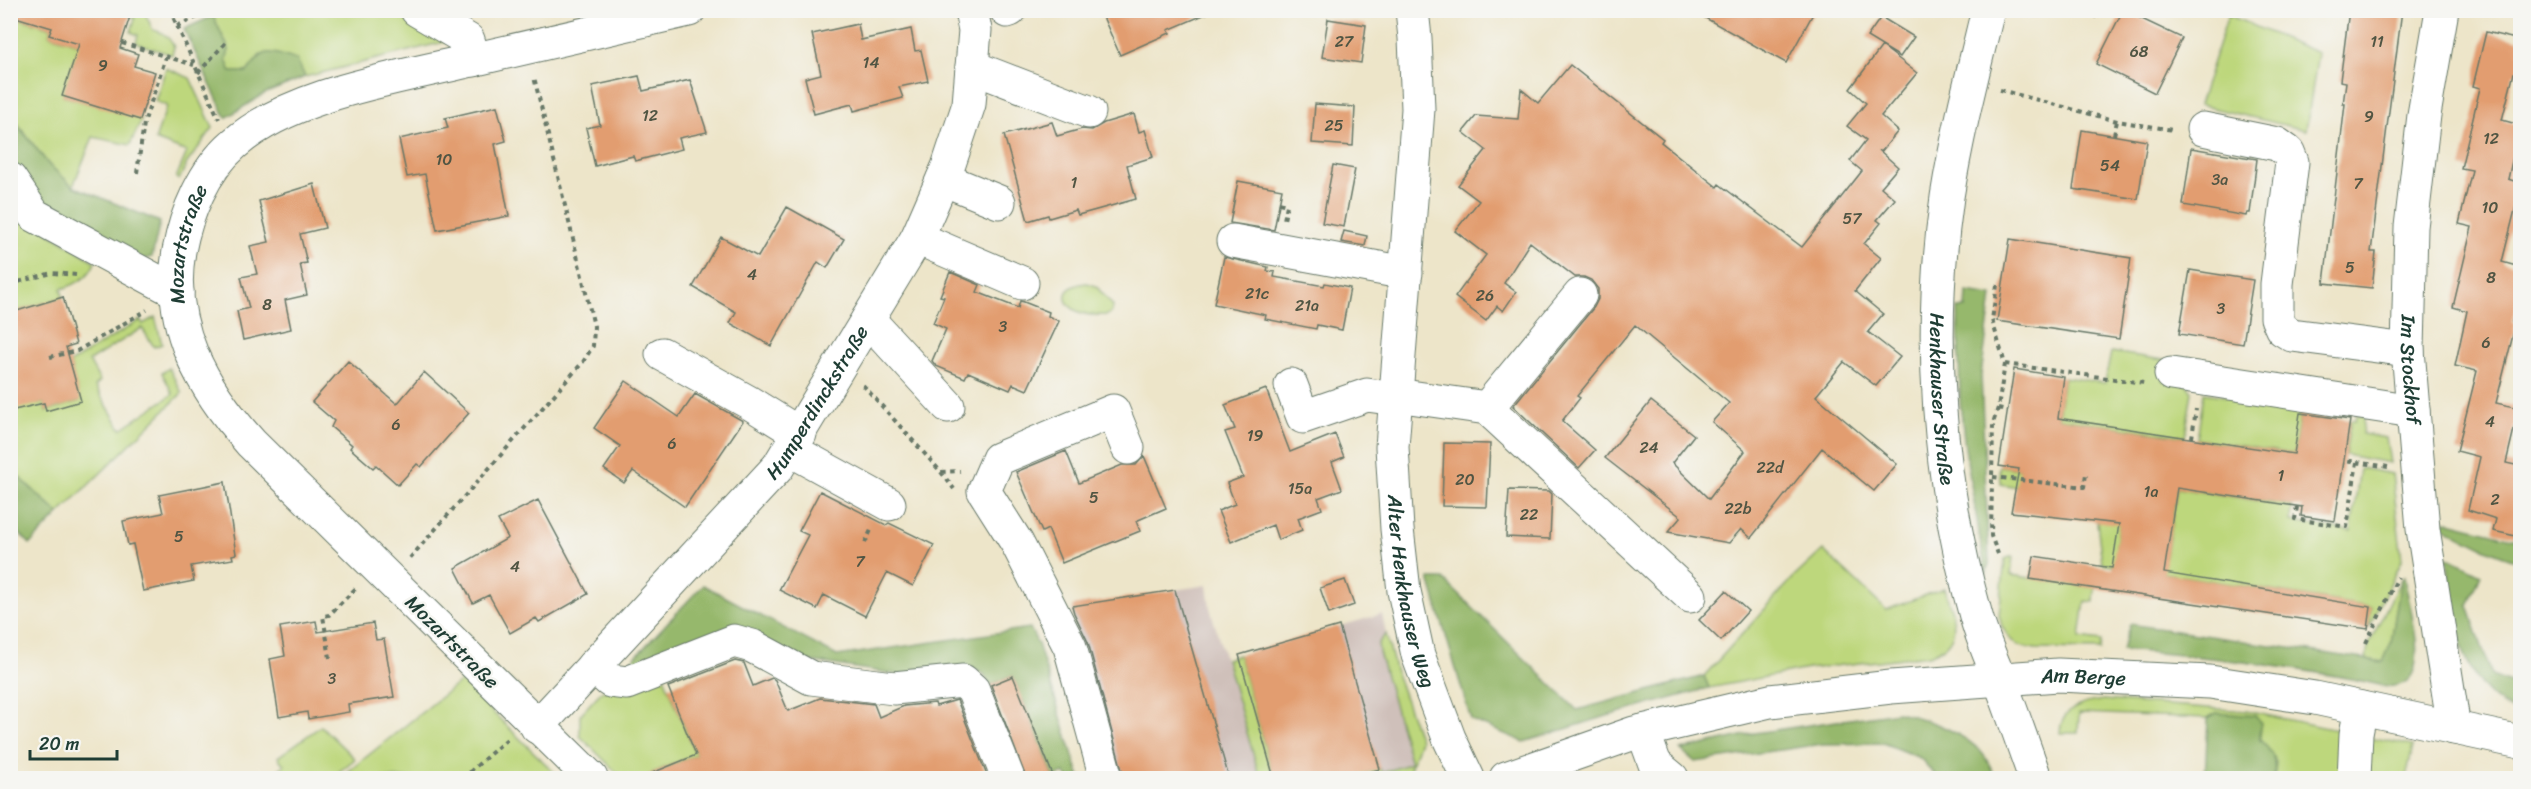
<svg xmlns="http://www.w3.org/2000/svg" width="2531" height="789" viewBox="0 0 2531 789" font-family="Sriracha,sans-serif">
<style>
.industrial{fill:#cfc0ba}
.green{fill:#bdd77c;stroke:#6e8a58;stroke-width:1.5}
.forest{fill:#96b86c;stroke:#5a7a50;stroke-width:1.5}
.building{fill:#e29d70}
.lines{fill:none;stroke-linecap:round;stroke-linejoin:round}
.minor-casing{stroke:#677868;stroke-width:35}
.path{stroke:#677868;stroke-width:4;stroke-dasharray:4.5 4.5;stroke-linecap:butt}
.minor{stroke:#fff;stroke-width:33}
.labels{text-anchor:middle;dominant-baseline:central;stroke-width:5;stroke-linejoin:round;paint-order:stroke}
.number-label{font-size:16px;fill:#505543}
.street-label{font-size:20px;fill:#1f3d34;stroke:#f6f6f2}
</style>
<rect width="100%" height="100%" fill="#f6f6f2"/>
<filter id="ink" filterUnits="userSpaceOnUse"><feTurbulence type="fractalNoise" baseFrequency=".0167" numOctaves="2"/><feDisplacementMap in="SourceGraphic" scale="12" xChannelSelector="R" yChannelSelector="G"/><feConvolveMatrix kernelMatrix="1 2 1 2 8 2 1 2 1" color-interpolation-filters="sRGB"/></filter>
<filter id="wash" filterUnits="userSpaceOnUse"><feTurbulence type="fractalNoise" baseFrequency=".008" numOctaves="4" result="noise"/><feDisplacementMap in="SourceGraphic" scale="24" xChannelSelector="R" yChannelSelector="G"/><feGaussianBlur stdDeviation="1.35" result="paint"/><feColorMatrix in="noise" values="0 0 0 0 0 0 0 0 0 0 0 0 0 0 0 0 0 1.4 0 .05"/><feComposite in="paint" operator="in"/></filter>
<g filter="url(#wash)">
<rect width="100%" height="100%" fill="#ede5c9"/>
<!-- industrial -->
<path class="industrial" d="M1207 585 1210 608 1260 778H1096L1072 606Z
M1382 614 1386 634 1378 643 1379 652 1411 764 1381 773 1358 775V778H1274L1239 655Z"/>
<!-- green -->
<path class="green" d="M215 10 398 11 452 40 305 77 297 60 260 55 247 72H231L226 60 229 49 213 16Z
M132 11H144L153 30C164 32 169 37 174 47L172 55 136 43 138 35 131 32 135 18 130 16Z
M2228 15 2318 53 2306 130 2199 105Z
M11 16 52 28 49 35 82 45 73 63 63 96 142 119 130 145 93 137 73 186 49 165 11 115Z
M166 68 190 78 213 128 187 163 179 180 176 178 187 152 155 140 167 106 155 101Z
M11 214 31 221 95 262C90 277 75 285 61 289L63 297 11 313Z
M1087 283 1096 286 1113 306 1112 312C1106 317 1101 315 1094 315 1063 314 1053 286 1087 283Z
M155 317 162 344 154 347 142 328 89 361 100 381 95 386 121 429 173 394 162 373 169 368 182 393 59 514 11 469 10 408 44 403 46 411 80 401 70 363 140 320 143 324Z
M2111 352 2170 361 2192 391 2185 437 2058 418 2064 377 2105 383Z
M2204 393 2301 407 2294 454 2197 439Z
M2356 415 2364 416 2362 434 2386 438 2390 463 2345 455 2351 420 2355 421Z
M2033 462 2127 477 2116 546 2166 557 2177 488 2292 506 2291 522 2351 531 2360 468 2392 474 2402 560 2368 629 2371 607 2102 563 2097 522 2100 500 2000 484 1999 466 2032 471Z
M1823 550 1886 610 1944 588C1953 616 1966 641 1929 655L1808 669 1709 688 1704 676 1793 578Z
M2013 556 2011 575 2095 588 2094 602 2085 601 2080 638 2101 641 2100 650 2036 649 2018 646 2010 639 2002 627 1999 615 2005 559Z
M2401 579 2391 643 2383 662 2366 659 2368 646Z
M1386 634 1397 676 1420 740 1407 778H1358V775L1380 769 1382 773 1411 763 1379 652 1378 643Z
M1239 655 1274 778H1260L1226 659Z
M664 677 696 755 652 773 653 778H622L580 736V715L601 692Z
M461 681 560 778H340Z
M2104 700 2246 711 2413 746 2406 778H2274L2276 763 2260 740 2261 723 2255 716 2216 713 2208 718 2079 713 2078 733H2060C2060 709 2084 702 2104 700Z
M321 726 355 759 331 778H282L277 771 284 765 278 757Z"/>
<!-- forest -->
<path class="forest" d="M213 16 229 50 226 60 231 72H247C266 46 267 51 297 60L305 77 264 94 226 118 184 29Z
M10 115 49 165 73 186 160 222 152 257 134 262 43 212 11 169Z
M1967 292 1992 296 1981 375 1989 564 1986 575 1965 448 1960 401 1958 308H1966Z
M10 469 59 514 30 544 11 525Z
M2441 520 2520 540V561C2492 554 2468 540 2442 526Z
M2447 557 2481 574 2468 606 2492 676 2520 687V713C2457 691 2454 614 2447 557Z
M2404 577C2408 602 2427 660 2409 679 2396 692 2377 684 2362 681 2282 665 2203 656 2122 650L2130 624 2383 662 2391 643 2401 579Z
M1429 579H1443L1577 710 1704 676 1709 688 1607 716 1524 742 1471 720Z
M703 585 837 656 1030 628 1038 644 1080 778H1068L1065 773 1054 777 1013 676 990 685 984 674 970 667 921 678 803 660 761 643 620 673Z
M1898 712C1927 719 1961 730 1982 753 1988 760 1992 771 1996 778H1938L1920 758 1883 743 1822 744 1695 762 1681 750 1755 733Z
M2216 713 2255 716 2261 723 2260 740C2274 753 2276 759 2274 778H2205L2208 718Z"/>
<g id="blocks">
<!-- building -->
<path class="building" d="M12 10H132L120 48 138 54 134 66 155 72 140 120 62 96 79 44 49 35 52 28 12 16Z
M1100 10H1213V11L1168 30 1170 33 1120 55Z
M1691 10H1815L1786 63Z
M2123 10 2182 38 2155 93 2096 64Z
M2349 10H2402L2371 252H2376L2372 288 2324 283 2345 104H2343L2346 82 2340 81Z
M1881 17 1914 37 1900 57 1867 37Z
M1328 19 1366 25 1361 63 1322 57Z
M858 24 861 40 911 29 915 51 921 50 928 81 899 87 903 98 854 111 852 104 814 114 805 78 821 74 812 34Z
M2486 32 2520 40V75L2514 73 2502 120 2520 125 2508 179 2520 183V190L2502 262 2520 267V288L2512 322 2516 323 2496 403 2519 408 2506 463 2520 466V537L2493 531 2496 519 2468 510 2480 457 2457 451 2477 371 2455 366 2467 311 2453 307 2472 227 2459 224 2472 170 2461 168 2480 88 2473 86Z
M1882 46 1917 73 1881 116 1898 131 1881 152 1879 150 1898 167 1881 187 1895 199 1877 220 1881 223 1864 244 1881 258 1855 291 1883 314 1868 332 1900 357 1876 386 1844 362 1816 396 1897 464 1874 491 1822 448 1751 538 1741 529 1729 543 1668 532 1681 517 1605 458 1651 401 1694 435 1672 463 1709 499 1745 451 1712 422 1729 403 1635 325 1577 396 1580 398 1562 421 1595 450 1579 468 1513 406 1594 307 1598 299V289L1591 280 1584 277H1575L1530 242 1504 283 1516 292 1503 311 1497 306 1486 321 1455 297 1486 255 1455 231 1479 201 1458 185 1486 150 1463 132 1476 116 1518 119 1521 89 1538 103 1570 65 1663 139 1661 142 1717 187 1719 184 1802 247 1862 171 1850 161 1866 140 1847 126 1866 103 1850 89Z
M639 76 643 91 690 80 707 132 679 138 682 149 635 161 633 156 595 166 586 128 600 125 592 86Z
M1315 104 1355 107 1353 146 1312 143Z
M497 106 506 141 495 144 509 216 437 230 425 174 407 177 399 139 448 128 445 118Z
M1134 114 1139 132 1145 130 1153 157 1127 165 1136 199 1078 215 1076 210 1049 218 1048 215 1028 221 1004 135 1052 122 1057 136 1082 129 1092 130 1104 123Z
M2082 130 2147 141 2138 199 2073 189Z
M2191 148 2257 159 2250 213H2247L2246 216 2183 205Z
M1333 165 1355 169 1344 227 1322 223Z
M1238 181 1282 189 1274 230 1230 223Z
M314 184 325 228 300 234 307 263 300 264 307 295 285 300 291 329 243 340 237 311 249 308 241 277 257 274 250 246 269 242 259 201Z
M787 207 844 239 827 268 818 262 771 346 730 323 736 312 693 287 721 237 758 257Z
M1344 231 1367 236 1365 246 1341 242Z
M2010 239 2131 258 2119 339 1997 321Z
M1224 257 1268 267 1267 271 1275 272 1274 277 1324 286 1325 283 1350 288 1342 330 1317 325 1316 329 1265 319 1266 315 1214 304Z
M2190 270 2253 280 2243 344 2179 334Z
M950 272 980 285 977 292 1018 308 1020 301 1024 302 1049 312 1048 316 1059 321 1027 390 1013 384 1010 390 968 372 965 378 936 366 932 361 946 329 933 323 944 297 940 296Z
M63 297 76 344 66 347 81 401 46 411 44 403 10 411V313Z
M348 361 397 404 424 372 469 413 421 467 417 464 398 485 376 465 373 468 350 448 352 445 331 427 334 421 312 402Z
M2014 369 2064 377 2058 418 2294 454 2300 413 2350 420 2335 521 2301 516 2302 507 2177 488 2164 573 2371 607 2368 629 2030 579 2034 556 2112 568 2119 524 2011 512 2019 469 1999 466Z
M626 381 679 417 695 394 743 421 685 507 633 471 624 483 604 469 620 446 594 428Z
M1266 389 1290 452 1335 434 1344 457 1332 462 1342 489 1318 498 1322 509 1298 518 1302 530 1278 540 1273 525 1231 542 1218 511 1235 504 1227 483 1243 477 1225 432 1235 429 1225 405Z
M1444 443 1490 444 1487 507 1442 506Z
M1066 451 1079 483 1122 465H1136L1144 456 1166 508 1136 521 1140 531 1062 563 1048 529 1042 532 1016 472Z
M225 482 236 554 232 555 233 559 191 566 194 581 143 591 133 544 128 545 123 521 163 513 159 495Z
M1509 490 1549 491 1552 494 1550 539 1506 537Z
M820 491 886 525 889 523 934 545 913 586 887 573 865 616 824 595 817 609 779 590 808 535 799 531Z
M538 500 588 594 539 622 536 618 510 633 489 595 473 603 455 568 508 538 498 520Z
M1345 580 1354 605 1329 614 1320 588Z
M1175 590 1229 778H1124L1088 642 1074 613 1072 606Z
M1726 591 1748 611 1721 641 1699 620Z
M316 621 318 632 373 623 376 640 384 639 394 697 348 704 349 712 308 719 307 712 279 717 270 659 285 656 280 627Z
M1339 626 1380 769 1358 775V778H1274L1239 655Z
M735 661 744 663 753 686 772 678 775 680 788 711 820 698 874 704 879 717 904 706 935 703 936 706 957 700 988 778H640L696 755 668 687Z
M1013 676 1054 778H1026L991 685Z"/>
</g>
</g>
<g filter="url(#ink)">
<use href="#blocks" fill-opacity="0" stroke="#677868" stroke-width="1.5"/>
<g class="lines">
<!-- minor casing -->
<g class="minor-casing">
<g id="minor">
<path d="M417 10 468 40 474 60"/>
<path id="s1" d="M1412 10 1415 38 1418 109 1392 447 1397 529 1404 591 1418 655 1449 738 1468 778"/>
<path id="s2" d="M1988 10C1973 72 1957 134 1947 197 1927 335 1938 482 1976 616 1982 638 1991 659 2000 680 2012 713 2024 746 2035 778"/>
<path id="s3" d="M2442 10 2424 115 2411 227 2408 350 2423 529 2454 728"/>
<path d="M1007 11 1010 10"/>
<path d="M972 67 1089 112"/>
<path d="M2203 129 2277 144 2288 152 2292 162 2277 284V318L2282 329 2292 335 2408 350"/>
<path d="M10 179 34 215 177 292"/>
<path d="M943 179 999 202"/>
<path d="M917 238 1022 283"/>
<path d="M1233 241 1406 273"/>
<path d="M868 319 948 406"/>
<path d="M662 354 750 403 800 434"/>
<path d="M2171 374 2413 411"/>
<path d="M1291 385 1303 417 1367 395 1396 399"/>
<path d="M1396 395 1487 408 1580 295"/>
<path d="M1487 408 1690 596"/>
<path d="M789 449 889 504"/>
<path d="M593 666 610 681 627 683 734 641 752 646 811 678 894 688 963 681 973 690 1008 778"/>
<path id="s4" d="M537 727 778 467 917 238 948 167 969 104 975 30 971 10"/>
<path d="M1643 731 1655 764 1672 778"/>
<path id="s5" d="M591 778 251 443C203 389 166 326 179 251 186 213 204 170 234 144 292 93 398 78 472 60 544 44 616 27 689 10"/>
<path d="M1106 778 1070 647 1017 543 984 491 998 459 1113 411 1128 448"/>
<path id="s6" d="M1506 778 1634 733 1770 701 1891 687 2058 675 2210 682 2315 698 2520 742"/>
<path d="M2354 778 2356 734 2361 708"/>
</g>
</g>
<!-- path -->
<path class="path" d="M170 10 219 119
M2075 10 2097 17 2106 10
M2153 10 2159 13
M177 26 213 10
M122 43 194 65
M198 73 228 40
M2000 90 2117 121 2173 130
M2114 135 2117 121
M137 173 144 123 166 57
M1279 203 1287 205 1284 220
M10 284 52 273 77 275
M1997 285 1992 320 2005 364 1998 408 1993 423 1991 536 1998 554
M50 357 77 351 147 310
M2005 364 2144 383
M863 385 941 472 960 471
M1998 408 2008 410
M2192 438 2196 409
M2357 462 2388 467
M941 472 954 489
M1993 477 2084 487 2086 474
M2297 507 2295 519 2347 527 2357 462 2344 460
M865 543 872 528
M410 558 583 362 593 346 594 326 534 77
M2366 643 2398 577
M330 658 323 616 329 615 356 588
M463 778 507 739"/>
<!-- minor -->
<use href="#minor" class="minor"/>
</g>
</g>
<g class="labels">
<!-- number labels -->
<g class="number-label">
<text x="1344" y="41">27</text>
<text x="2377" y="41">11</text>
<text x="2139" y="51">68</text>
<text x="871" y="62">14</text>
<text x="103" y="65">9</text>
<text x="650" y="115">12</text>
<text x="2369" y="116">9</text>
<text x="1334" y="125">25</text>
<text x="2491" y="138">12</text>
<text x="444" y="159">10</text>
<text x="2110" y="165">54</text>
<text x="2220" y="179">3a</text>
<text x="1074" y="182">1</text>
<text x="2358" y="183">7</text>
<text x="2490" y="207">10</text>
<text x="1852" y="218">57</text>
<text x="2350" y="267">5</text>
<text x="752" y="274">4</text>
<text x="2491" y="277">8</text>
<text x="1257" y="293">21c</text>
<text x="1485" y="295">26</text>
<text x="267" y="304">8</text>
<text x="1307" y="305">21a</text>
<text x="2221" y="308">3</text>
<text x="1003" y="326">3</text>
<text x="2486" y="342">6</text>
<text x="2490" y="421">4</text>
<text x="396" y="424">6</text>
<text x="1255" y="435">19</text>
<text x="672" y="443">6</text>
<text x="1649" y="447">24</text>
<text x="1770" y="467">22d</text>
<text x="2281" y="475">1</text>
<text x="1465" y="479">20</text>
<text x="1300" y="488">15a</text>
<text x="2151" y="491">1a</text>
<text x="1094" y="497">5</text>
<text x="2495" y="499">2</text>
<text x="1738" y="508">22b</text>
<text x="1529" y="514">22</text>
<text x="179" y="536">5</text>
<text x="860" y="561">7</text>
<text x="515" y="566">4</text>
<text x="332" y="678">3</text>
</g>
<!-- street labels -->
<g class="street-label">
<text stroke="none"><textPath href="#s5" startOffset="698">Mozartstraße</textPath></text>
<text stroke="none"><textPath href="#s3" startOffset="362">Im Stockhof</textPath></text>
<text stroke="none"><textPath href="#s2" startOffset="394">Henkhauser Straße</textPath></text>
<text stroke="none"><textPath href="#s4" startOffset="430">Humperdinckstraße</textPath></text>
<text stroke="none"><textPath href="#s1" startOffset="584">Alter Henkhauser Weg</textPath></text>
<text transform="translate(452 642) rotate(45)">Mozartstraße</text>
<text stroke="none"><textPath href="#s6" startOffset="590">Am Berge</textPath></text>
</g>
</g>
<!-- margin -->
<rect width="2531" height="789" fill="none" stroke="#f6f6f2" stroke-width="36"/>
<!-- scale -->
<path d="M30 750v9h87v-9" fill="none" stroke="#1f3d34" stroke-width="3"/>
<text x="39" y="750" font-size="18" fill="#1f3d34" stroke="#f6f6f2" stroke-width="4.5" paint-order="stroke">20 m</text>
</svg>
